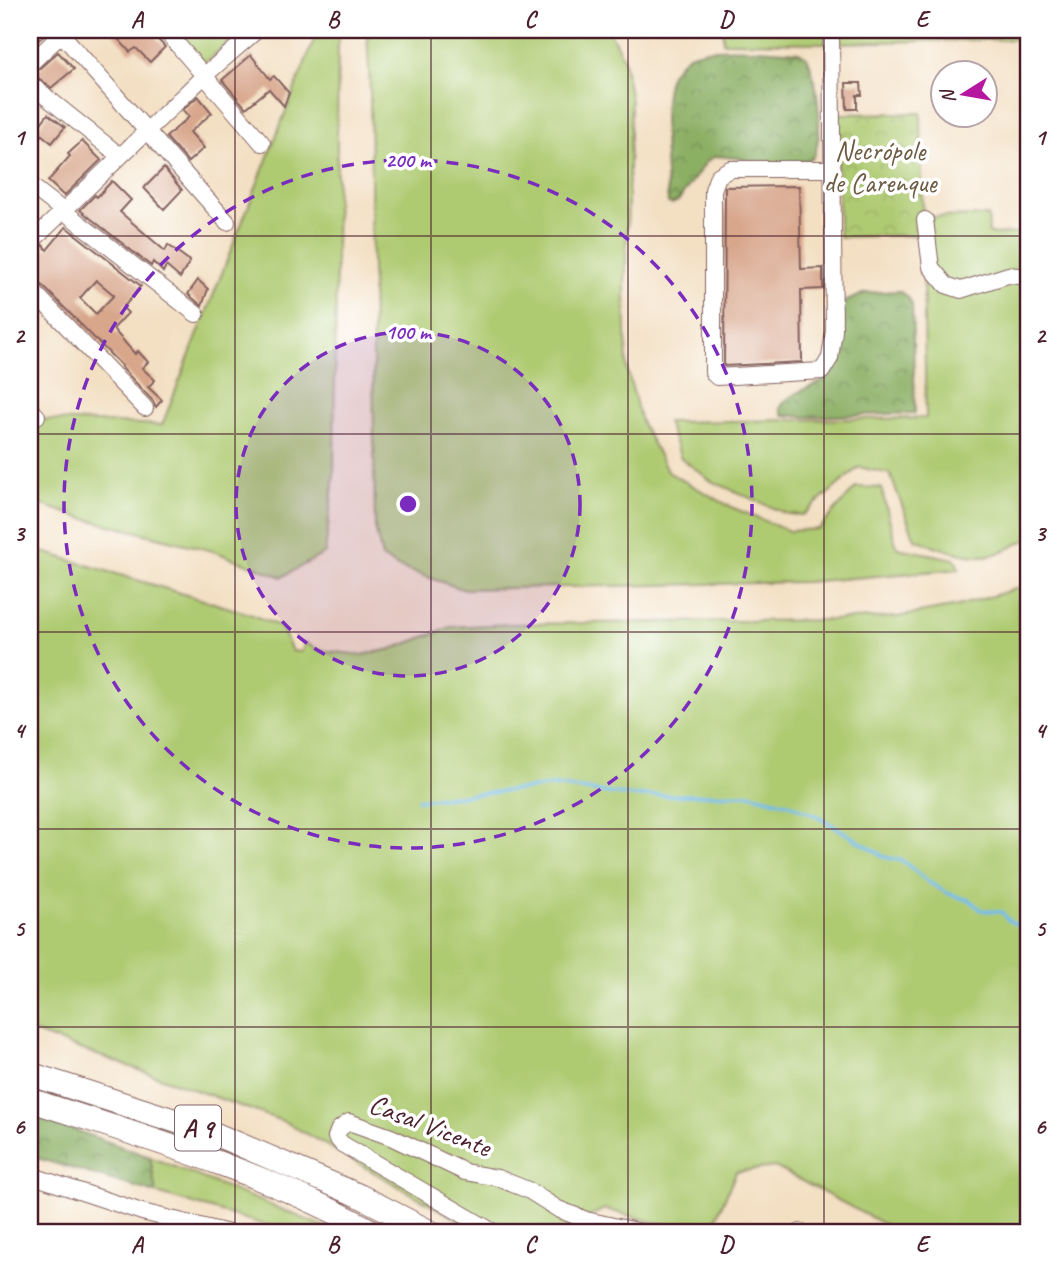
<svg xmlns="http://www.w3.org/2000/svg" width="1059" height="1263" viewBox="0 0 1059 1263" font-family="Caveat,sans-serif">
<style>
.grass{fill:#afcb72;stroke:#7c754e;stroke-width:2}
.forest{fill:url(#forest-crowns);stroke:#6a6748;stroke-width:2}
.park{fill:url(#park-crowns);stroke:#7c754e;stroke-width:2}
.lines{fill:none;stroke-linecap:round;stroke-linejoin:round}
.stream{stroke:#73bceb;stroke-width:3.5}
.building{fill:#d8a68b;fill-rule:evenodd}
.minor-casing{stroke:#856260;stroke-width:18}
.highway-casing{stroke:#856260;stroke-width:25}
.minor{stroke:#fff;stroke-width:16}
.highway{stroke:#fff;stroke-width:23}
.grid{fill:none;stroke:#4a1f2b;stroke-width:2;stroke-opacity:0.55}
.ring{fill:none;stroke:#7b2cbf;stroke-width:3.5;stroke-dasharray:12 9}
.labels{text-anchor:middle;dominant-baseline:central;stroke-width:7;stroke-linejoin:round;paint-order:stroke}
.shield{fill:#fff;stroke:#80626b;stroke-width:2}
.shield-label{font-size:26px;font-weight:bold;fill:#4a1f2b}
.park-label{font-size:28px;fill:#6d5b44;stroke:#fff}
.street-label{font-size:28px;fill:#4a1f2b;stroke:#fff}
.centre{fill:#7b2cbf;stroke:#fff;stroke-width:3.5}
.ring-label{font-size:21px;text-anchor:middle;font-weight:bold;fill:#7b2cbf;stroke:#fff;stroke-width:7;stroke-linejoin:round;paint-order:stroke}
.neatline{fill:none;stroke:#4a1f2b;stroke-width:2.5}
.grid-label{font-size:23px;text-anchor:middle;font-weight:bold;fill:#4a1f2b}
</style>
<defs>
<pattern id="forest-crowns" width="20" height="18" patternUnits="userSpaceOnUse" patternTransform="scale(1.75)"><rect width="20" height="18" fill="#8baf64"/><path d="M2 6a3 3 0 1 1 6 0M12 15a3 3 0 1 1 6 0" fill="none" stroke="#748e53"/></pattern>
<pattern id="park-crowns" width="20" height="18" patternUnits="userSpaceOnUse" patternTransform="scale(1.75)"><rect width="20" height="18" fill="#afcb72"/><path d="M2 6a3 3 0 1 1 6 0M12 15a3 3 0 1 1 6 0" fill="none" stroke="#98ae63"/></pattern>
</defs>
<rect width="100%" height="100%" fill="#fff"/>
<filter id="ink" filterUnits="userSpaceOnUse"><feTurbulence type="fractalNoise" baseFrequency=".0143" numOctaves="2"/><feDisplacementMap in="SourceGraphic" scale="14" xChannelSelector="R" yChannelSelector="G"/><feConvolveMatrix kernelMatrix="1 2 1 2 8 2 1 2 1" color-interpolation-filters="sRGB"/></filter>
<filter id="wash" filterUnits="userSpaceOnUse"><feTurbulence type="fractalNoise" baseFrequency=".00686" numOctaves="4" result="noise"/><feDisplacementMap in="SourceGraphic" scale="28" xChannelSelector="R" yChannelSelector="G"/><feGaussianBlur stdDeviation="1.57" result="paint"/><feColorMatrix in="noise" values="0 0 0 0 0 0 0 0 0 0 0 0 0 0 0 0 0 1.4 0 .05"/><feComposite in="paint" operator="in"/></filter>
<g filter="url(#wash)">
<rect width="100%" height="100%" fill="#f3dfc2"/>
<!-- grass -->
<path class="grass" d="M177 30H243L205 63Z
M318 30H334L338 32 334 476 325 553 282 577 213 551 82 518 30 501V419L162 425Z
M367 30H609L624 60 631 102 625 293 627 369 641 422 668 472 731 507 789 531 819 529 856 487 881 488 897 548 955 559 959 569 806 582 462 589 396 566 382 557 375 528 370 89Z
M723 30H1029V39L831 43 723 42Z
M988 216 989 234 1029 233V538C1015 545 998 556 981 556 959 556 935 546 915 539L890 474 859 467 803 515 787 514 711 481 681 458 667 422 926 418 922 217Z
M30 548 250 614 281 627 292 651 302 652 304 643 319 650 362 655 392 649 451 627 511 624 832 620 897 617 958 606 1029 585V1233H899L897 1231 775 1167 736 1172 710 1233H697L604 1209 559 1233H481L285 1122 30 1031Z
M150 1157 340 1233H293L156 1193Z"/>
<!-- forest -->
<path class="forest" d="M759 49 799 52 807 57C818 82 824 129 814 156 795 172 741 157 716 156L707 161 678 201 672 204 668 203C666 175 659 98 671 74 674 69 684 58 689 55 710 46 737 49 759 49Z
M899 291 908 297 912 305 915 413 805 417 783 415 780 409C790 386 827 390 836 365 843 347 840 323 840 304L865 293Z
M30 1114 150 1157 156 1193 30 1156Z"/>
<!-- park -->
<path class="park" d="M921 113 923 235 839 237 837 114Z"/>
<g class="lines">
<!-- stream -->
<path class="stream" d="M418 800 555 786 633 796 750 794 790 804 819 817 885 857 903 861 928 882 949 894 971 901 981 910 1002 912 1008 920 1029 931"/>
</g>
<g id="blocks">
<!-- building -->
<path class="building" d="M30 30H48V32L30 47Z
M110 30H149L165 47 150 62 136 48 130 52Z
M58 52 74 69 51 88 33 74Z
M251 55 270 79 274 76 289 93 284 106 269 89 246 108 222 80Z
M846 83H861L862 95H857V109H847Z
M198 96 212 113 190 132 204 148 188 162 166 137 189 117 183 110Z
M48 114 65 127 52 143 36 130Z
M82 141 101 160 64 196 48 181 70 156 68 154Z
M164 168 182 190 164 209 144 188Z
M112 181 131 200 120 212 165 251 168 245 190 261 180 278 166 266 163 272 153 262 151 266 80 210 95 195 97 197Z
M799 186 801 269 823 268V289L801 290 802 362 724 366 725 187Z
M66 227 141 286 123 308 128 313 113 329 135 354 138 351 148 362 142 368 155 380 148 387 162 400 156 407 153 401 121 367 122 366 38 281 30 277V254L43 245 47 250ZM96 280 114 295 96 314 80 298Z
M198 280 208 289 202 306 188 294Z"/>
</g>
</g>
<g filter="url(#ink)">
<use href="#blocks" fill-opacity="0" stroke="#856260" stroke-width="2"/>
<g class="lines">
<!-- minor casing -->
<g class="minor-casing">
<path id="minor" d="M58 30 227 222
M165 30 262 143
M831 30 834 331 830 358 822 371 717 377 713 373V190L718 176 730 169H832
M30 64 66 30
M30 84 120 156
M30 185 196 314
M925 220 931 267 946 285 961 290 1008 275 1029 277
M30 243 205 75 257 30
M30 288 145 408
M30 409 37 416
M30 1175 142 1212 229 1233
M495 1233 342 1144 336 1137 339 1129 349 1122 391 1137 465 1172 498 1178 528 1190 558 1209 586 1220 646 1233
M799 1233 800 1232"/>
</g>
<!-- highway casing -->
<g class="highway-casing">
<path id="highway" d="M30 1074 210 1132 360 1196 432 1233
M30 1100C147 1138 267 1173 375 1233"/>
</g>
<!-- minor -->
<use href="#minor" class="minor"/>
<!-- highway -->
<use href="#highway" class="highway"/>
</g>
</g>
<!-- grid -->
<path class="grid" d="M235 30V1233M431 30V1233M628 30V1233M824 30V1233M30 236H1029M30 434H1029M30 632H1029M30 829H1029M30 1027H1029"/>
<!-- distance rings -->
<circle cx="408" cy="504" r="172" fill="#7b2cbf" fill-opacity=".12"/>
<g class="ring">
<circle cx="408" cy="504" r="172"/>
<circle cx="408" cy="504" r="344"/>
</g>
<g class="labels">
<!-- shield labels -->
<rect class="shield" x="175" y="1105.5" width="46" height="45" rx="5"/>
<g class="shield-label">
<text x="198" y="1128">A 9</text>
</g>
<!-- park labels -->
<g class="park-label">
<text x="880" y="150">Necrópole<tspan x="880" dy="32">de Carenque</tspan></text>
</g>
<!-- street labels -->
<g class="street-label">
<text transform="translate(430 1125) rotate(21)">Casal Vicente</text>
</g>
</g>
<circle cx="408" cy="504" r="10" class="centre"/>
<g class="ring-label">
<text x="408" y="167">200 m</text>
<text x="408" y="339">100 m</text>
</g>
<!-- margin -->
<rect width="1059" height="1263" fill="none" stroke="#fff" stroke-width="77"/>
<!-- north arrow -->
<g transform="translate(964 94) rotate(259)"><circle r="33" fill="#ffffff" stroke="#b7a5aa" stroke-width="2"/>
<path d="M0-5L12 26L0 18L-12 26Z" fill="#b5179e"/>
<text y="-10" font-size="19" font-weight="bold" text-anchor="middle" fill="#4a1f2b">N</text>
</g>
<rect x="38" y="38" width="982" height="1186" class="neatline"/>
<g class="grid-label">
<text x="137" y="27">A</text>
<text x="333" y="27">B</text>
<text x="530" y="27">C</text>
<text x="726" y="27">D</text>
<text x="922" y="27">E</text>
<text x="19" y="145">1</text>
<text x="1040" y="145">1</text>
<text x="19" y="343">2</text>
<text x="1040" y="343">2</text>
<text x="19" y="541">3</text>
<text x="1040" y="541">3</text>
<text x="19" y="738">4</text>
<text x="1040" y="738">4</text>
<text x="19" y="936">5</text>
<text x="1040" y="936">5</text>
<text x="19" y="1134">6</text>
<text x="1040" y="1134">6</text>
<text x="137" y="1252">A</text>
<text x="333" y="1252">B</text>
<text x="530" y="1252">C</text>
<text x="726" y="1252">D</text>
<text x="922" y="1252">E</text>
</g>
</svg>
